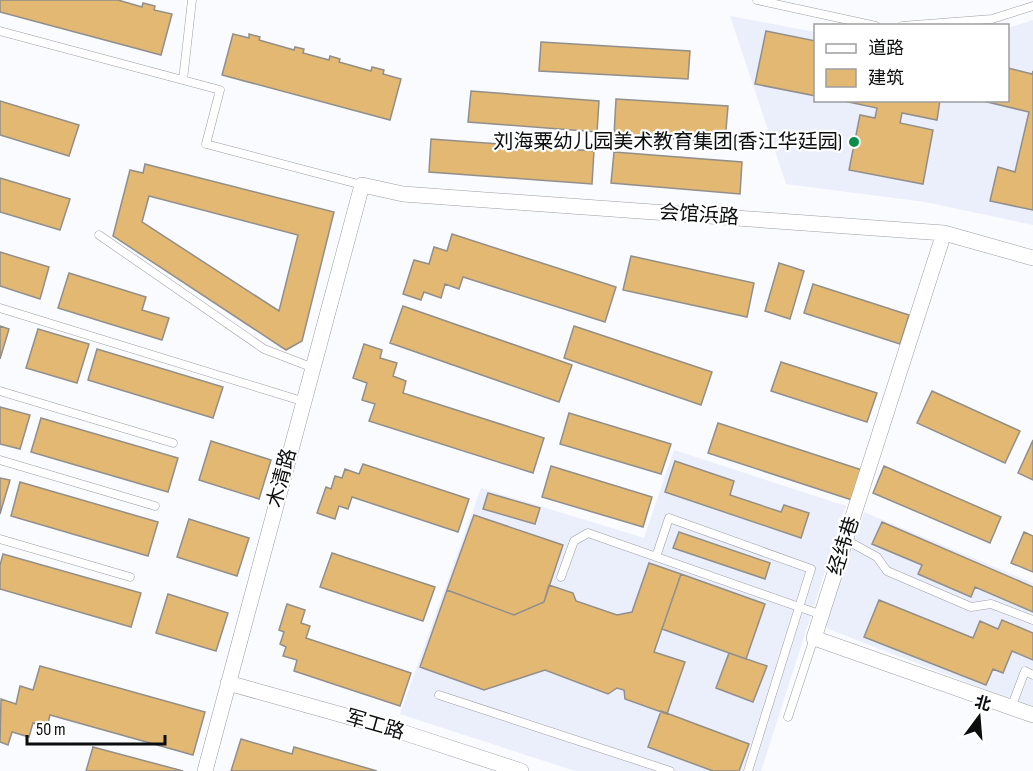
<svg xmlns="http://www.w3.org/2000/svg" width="1033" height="771" viewBox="0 0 1033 771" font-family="'Sofia Sans Condensed','Noto Sans SC',sans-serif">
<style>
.built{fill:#ebeefb}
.building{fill:#e2b872;stroke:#928f8b;stroke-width:1.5;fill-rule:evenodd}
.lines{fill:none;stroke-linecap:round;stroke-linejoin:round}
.lane-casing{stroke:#9d9ea3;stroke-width:9}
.street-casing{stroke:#9d9ea3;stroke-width:16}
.lane{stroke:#fff;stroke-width:8}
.street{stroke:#fff;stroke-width:15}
.poi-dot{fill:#098e4b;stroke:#fff;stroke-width:2}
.labels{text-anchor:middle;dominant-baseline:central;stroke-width:4.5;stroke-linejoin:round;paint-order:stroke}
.poi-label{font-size:20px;fill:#0c0d0e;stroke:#fff;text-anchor:end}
.street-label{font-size:20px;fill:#0c0d0e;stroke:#fff}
</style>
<rect width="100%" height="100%" fill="#fafbff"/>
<!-- built -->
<path class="built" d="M730 16 815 32 816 100H1008V28L1033 20V225L925 202 786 184Z
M674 450 846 506 761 771H575L400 714 481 488 644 538Z
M864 512 1033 583V708L828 629 824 625Z"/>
<!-- building -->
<path class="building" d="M0 0H118L142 7 143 3 155 6 154 10 172 14 161 55 0 12Z
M766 31 816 41V96L755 84Z
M233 34 249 38V34L260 37 259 40 294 50 295 47 304 49 303 53 329 60 330 56 340 59 339 62 371 71 372 67 384 70 383 74 401 79 390 120 222 75Z
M541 42 690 51 688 79 539 71Z
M1008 68 1032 74 1033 71V210L990 201 998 167 1015 172 1029 112 979 100H1008Z
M471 91 599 101 597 132 468 122Z
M616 99 728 106 725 142 614 135Z
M839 100H940L937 120 902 113 900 123 933 130 923 184 849 170 860 115 875 118 877 108Z
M0 101 79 125 69 156 0 135Z
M431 139 594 151 592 184 429 172Z
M614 152 742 162 740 194 611 183Z
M145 164 334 212 302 341 286 350 113 236 130 170 143 173ZM149 196 298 235 279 311 142 222Z
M0 178 70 199 60 230 0 212Z
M452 234 616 287 605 322 463 277 459 289 445 284 441 298 424 292 421 300 403 294 414 260 429 264 434 247 447 251Z
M0 252 49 267 40 299 0 286Z
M631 256 754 283 747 317 623 290Z
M779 263 804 271 790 319 765 311Z
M69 273 146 297 142 310 169 318 162 340 58 308Z
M813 284 909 315 900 344 804 313Z
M403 306 572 365 559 402 390 343Z
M0 326 9 329 0 359Z
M574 326 712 372 701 405 564 358Z
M38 329 89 344 77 383 26 368Z
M364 344 382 350 380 358 397 363 393 376 406 381 403 393 544 438 533 473 369 421 375 404 362 400 367 383 353 378Z
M97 349 223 387 213 418 88 380Z
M781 362 877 393 867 422 771 391Z
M932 391 1020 431 1005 463 917 423Z
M0 407 30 415 20 449 0 444Z
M569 413 671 444 661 474 560 444Z
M41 418 178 458 168 492 31 452Z
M718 423 862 470 852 500 708 453Z
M1033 440V480L1018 473Z
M211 441 271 460 259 499 199 480Z
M675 461 734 481 730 495 781 512 784 505 809 513 801 538 665 492Z
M363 464 469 499 458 532 352 497 348 509 339 506 335 519 317 513 326 487 331 489 335 476 342 478 345 469 359 474Z
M551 466 652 497 643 527 542 497Z
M884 466 1001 517 990 543 873 493Z
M0 478 10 480 0 514Z
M20 482 158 522 148 556 11 516Z
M488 493 540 508 535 524 483 509Z
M474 515 563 545 544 602 514 615 447 590Z
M189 519 249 538 237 576 177 557Z
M882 522 1033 587V612L975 587 971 597 918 574 922 565 872 544Z
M679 532 770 563 765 579 673 548Z
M1024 532 1033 536V572L1011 563Z
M332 553 435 587 423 621 320 587Z
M3 554 141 593 131 627 0 589V565Z
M649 563 681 574 654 652 685 662 667 714 625 699 624 690 617 688 608 694 545 670 484 690 420 667 447 590 514 615 544 602 549 585 573 593 576 601 617 615 632 612Z
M681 574 765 604 746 659 662 629Z
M168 594 228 613 216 651 156 633Z
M879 600 973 638 980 621 998 629 1002 620 1033 633V660L1012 651 1003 673 993 669 986 685 864 637Z
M287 604 305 610 301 623 310 626 306 638 411 673 400 706 294 671 297 660 283 656 286 647 280 644 284 632 279 630Z
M729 653 767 666 753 702 716 688Z
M40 666 205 712 193 755 50 715 47 727 33 723 29 737 12 732 8 745 0 742 1 699 16 704 20 686 33 690Z
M661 711 749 744 739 771H713L648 747Z
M241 739 292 754 294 747 377 771H231Z
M93 747 183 771H86Z"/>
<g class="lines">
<!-- lane casing -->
<g class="lane-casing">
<path id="lane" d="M757 0 876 26
M902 26 992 19 1033 6
M0 31 220 90 206 144 362 185
M183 80 192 0
M99 235 264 349 311 367
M0 308 302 401
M0 391 173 443
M0 460 155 506
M0 539 130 577
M846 540 877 557 887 571 971 607 991 604 1033 620
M656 557 669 518 811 569 748 771
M561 577 574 541 588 533 822 615
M439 695 670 771
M1011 708 1025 671 1033 675
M788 717 814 638"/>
</g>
<!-- street casing -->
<g class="street-casing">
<path id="street" d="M944 233 814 638 1033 715
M228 683 396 730 521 771
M205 771 362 185 403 194 944 233 1033 258"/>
</g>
<!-- lane -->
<use href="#lane" class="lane"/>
<!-- street -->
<use href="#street" class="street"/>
</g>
<!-- markers -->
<circle class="poi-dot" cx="854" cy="142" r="6"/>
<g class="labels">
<!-- poi labels -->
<g class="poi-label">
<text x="842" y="142">刘海粟幼儿园美术教育集团(香江华廷园)</text>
</g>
<!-- street labels -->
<g class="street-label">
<text transform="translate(699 215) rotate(4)">会馆浜路</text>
<text transform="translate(282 478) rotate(-75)">木清路</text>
<text transform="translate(844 546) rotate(-72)">经纬巷</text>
<text transform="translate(375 725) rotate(16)">军工路</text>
</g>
</g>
<!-- legend -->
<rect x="814" y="24" width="195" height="78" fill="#ffffff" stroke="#9e9e9f" stroke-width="1.5"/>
<rect x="826" y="44" width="30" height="9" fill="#ffffff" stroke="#9e9e9f" stroke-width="1.5"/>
<text x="868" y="54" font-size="18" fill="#0c0d0e">道路</text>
<rect x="826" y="69" width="30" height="18" fill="#e2b872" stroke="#9e9e9f" stroke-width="1.5"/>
<text x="868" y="84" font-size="18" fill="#0c0d0e">建筑</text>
<!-- north arrow -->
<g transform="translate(979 717) rotate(16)" stroke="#ffffff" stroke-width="4.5" paint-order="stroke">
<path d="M0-4.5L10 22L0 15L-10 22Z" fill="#0c0d0e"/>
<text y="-9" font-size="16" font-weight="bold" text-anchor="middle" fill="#0c0d0e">北</text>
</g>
<!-- scale -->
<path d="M27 735v9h138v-9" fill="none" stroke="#0c0d0e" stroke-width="3"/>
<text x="36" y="735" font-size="18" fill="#0c0d0e" stroke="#ffffff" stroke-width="4.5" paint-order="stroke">50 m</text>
</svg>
